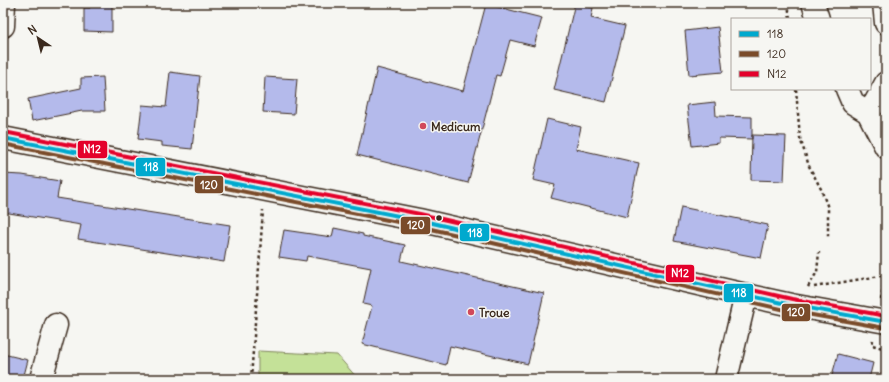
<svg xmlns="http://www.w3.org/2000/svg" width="889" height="382" viewBox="0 0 889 382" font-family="Delius,sans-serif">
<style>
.green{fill:#c4e198;stroke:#80865b}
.building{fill:#b4baeb;stroke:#3b2a1e}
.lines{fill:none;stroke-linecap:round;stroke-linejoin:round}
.minor-casing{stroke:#3b2a1e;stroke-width:25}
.major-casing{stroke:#3b2a1e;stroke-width:25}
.path{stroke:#3b2a1e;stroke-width:2.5;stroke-dasharray:3 3;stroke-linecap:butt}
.minor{stroke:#f6f6f2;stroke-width:22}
.major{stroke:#f6f6f2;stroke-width:22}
.bus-1-casing{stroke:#f6f6f2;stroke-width:7}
.bus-2-casing{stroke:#f6f6f2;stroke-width:7}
.bus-3-casing{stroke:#f6f6f2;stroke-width:7}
.bus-1{stroke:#00a9ce;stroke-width:4}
.bus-2{stroke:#7a4b2a;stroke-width:4}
.bus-3{stroke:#e4002b;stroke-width:4}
.poi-dot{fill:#d1495b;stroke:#f6f6f2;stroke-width:1.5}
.bus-dot{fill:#3b2a1e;stroke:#f6f6f2;stroke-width:1.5}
.labels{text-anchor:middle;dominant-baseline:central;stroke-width:3;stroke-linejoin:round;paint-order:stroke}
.poi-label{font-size:12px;font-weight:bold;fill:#3b2a1e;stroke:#f6f6f2;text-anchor:start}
.line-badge{stroke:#f6f6f2;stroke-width:1.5}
.badge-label{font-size:11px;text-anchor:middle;font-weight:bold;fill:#fff}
</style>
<rect width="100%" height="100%" fill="#f6f6f2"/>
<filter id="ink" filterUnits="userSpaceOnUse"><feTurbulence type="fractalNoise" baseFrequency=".025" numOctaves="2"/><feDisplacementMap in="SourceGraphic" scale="8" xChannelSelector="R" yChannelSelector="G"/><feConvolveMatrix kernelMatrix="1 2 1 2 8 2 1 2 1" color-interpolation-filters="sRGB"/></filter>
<g filter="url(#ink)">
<!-- green -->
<path class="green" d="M258 351 337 355 358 379H258Z"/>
<!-- building -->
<path class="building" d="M90 3H112V32L84 31V8H90Z
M575 3H582V5L593 8 591 18 625 26 606 102 554 90Z
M486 4 542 18 534 46 510 40 500 76 496 75 468 183 357 155 377 68 463 91Z
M718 27 723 72 689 75 685 31Z
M170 72 200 76 192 149 162 146V142L138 139 142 105 166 107Z
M103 77 105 111H82L32 121 28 99 81 88V78Z
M265 77 297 79 294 114 263 112Z
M715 102 716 116 752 117V139L719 138V143L692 146 687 105Z
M547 119 581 127 576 149 639 163 627 217 551 198 555 185 533 180Z
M752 135 786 136 784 181 751 180Z
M3 174 22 175 60 181 57 198 230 225 224 262 78 239 81 225 3 212Z
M681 207 768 225 761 258 674 241Z
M334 228 363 234V236L405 245 401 261 544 293 528 364 450 346 446 365 362 344 372 306 363 304 371 268 307 256 306 261 279 257 284 230 332 237Z
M3 354 28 360 23 379H3Z
M838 354 873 363 869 379H831Z"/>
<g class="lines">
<!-- minor casing -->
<g class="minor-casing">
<path id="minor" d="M813 3 818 19
M884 3 886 23
M3 26 4 3
M847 89 853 103 868 112 886 147
M868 112 874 105 886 83
M41 379 56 325
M726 379 746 295"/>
</g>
<!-- major casing -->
<g class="major-casing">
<path id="major" d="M3 138 419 220 746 295 791 305 886 322"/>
</g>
<!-- path -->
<path class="path" d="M788 3 790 19
M796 89 800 138 809 166 821 189 828 208V237
M808 287 817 272 819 252
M814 287 886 275
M881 300 885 275
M873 340 872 345 886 349
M251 379 263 210"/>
<!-- minor -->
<use href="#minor" class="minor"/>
<!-- major -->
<use href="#major" class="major"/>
<!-- bus-1 casing -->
<g class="bus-1-casing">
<path id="bus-1" d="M3 138 419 220 791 305 886 322"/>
</g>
<!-- bus-2 casing -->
<g class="bus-2-casing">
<path id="bus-2" d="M3 144 418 226 790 311 885 328"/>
</g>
<!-- bus-3 casing -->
<g class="bus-3-casing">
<path id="bus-3" d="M4 132 420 214 792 299 886 316"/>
</g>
<!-- bus-1 -->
<use href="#bus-1" class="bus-1"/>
<!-- bus-2 -->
<use href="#bus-2" class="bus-2"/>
<!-- bus-3 -->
<use href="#bus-3" class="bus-3"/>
</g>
</g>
<!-- markers -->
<g class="poi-dot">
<circle cx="423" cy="126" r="4"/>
<circle cx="471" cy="312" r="4"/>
</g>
<circle class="bus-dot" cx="439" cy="218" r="3.5"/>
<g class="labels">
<!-- poi labels -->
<g class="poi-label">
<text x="431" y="126">Medicum</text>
<text x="479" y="312">Troue</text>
</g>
</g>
<g class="line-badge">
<rect x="77" y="140" width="31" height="19" rx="4" fill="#e4002b"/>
<rect x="135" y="157" width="31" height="20" rx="4" fill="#00a9ce"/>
<rect x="194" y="175" width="30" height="19" rx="4" fill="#7a4b2a"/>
<rect x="400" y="216" width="31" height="19" rx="4" fill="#7a4b2a"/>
<rect x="459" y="223" width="31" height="19" rx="4" fill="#00a9ce"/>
<rect x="665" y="264" width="30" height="19" rx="4" fill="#e4002b"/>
<rect x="723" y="283" width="31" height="20" rx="4" fill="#00a9ce"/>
<rect x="781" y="303" width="30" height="19" rx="4" fill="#7a4b2a"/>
</g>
<g class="badge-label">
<text x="92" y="153">N12</text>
<text x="151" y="171">118</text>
<text x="209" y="189">120</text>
<text x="416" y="229">120</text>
<text x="475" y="237">118</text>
<text x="680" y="277">N12</text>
<text x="739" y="297">118</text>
<text x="796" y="316">120</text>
</g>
<!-- margin -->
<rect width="889" height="382" fill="none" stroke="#f6f6f2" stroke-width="16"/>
<rect x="8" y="8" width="873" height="366" fill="none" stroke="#3b2a1e" stroke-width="1.5" filter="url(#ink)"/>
<!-- legend -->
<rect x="731" y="18" width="140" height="72" fill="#f6f6f2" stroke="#aba49d"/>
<rect x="739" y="31" width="20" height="6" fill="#00a9ce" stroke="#aba49d"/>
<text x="767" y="38" font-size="12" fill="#3b2a1e">118</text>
<rect x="739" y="51" width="20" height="6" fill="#7a4b2a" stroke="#aba49d"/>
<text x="767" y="58" font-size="12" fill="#3b2a1e">120</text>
<rect x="739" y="71" width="20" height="6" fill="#e4002b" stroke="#aba49d"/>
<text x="767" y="78" font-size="12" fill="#3b2a1e">N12</text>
<!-- north arrow -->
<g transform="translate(38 38) rotate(325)" stroke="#f6f6f2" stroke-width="3" paint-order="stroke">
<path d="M0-3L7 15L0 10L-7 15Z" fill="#3b2a1e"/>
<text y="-6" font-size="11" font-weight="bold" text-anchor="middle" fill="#3b2a1e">N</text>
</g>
</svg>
